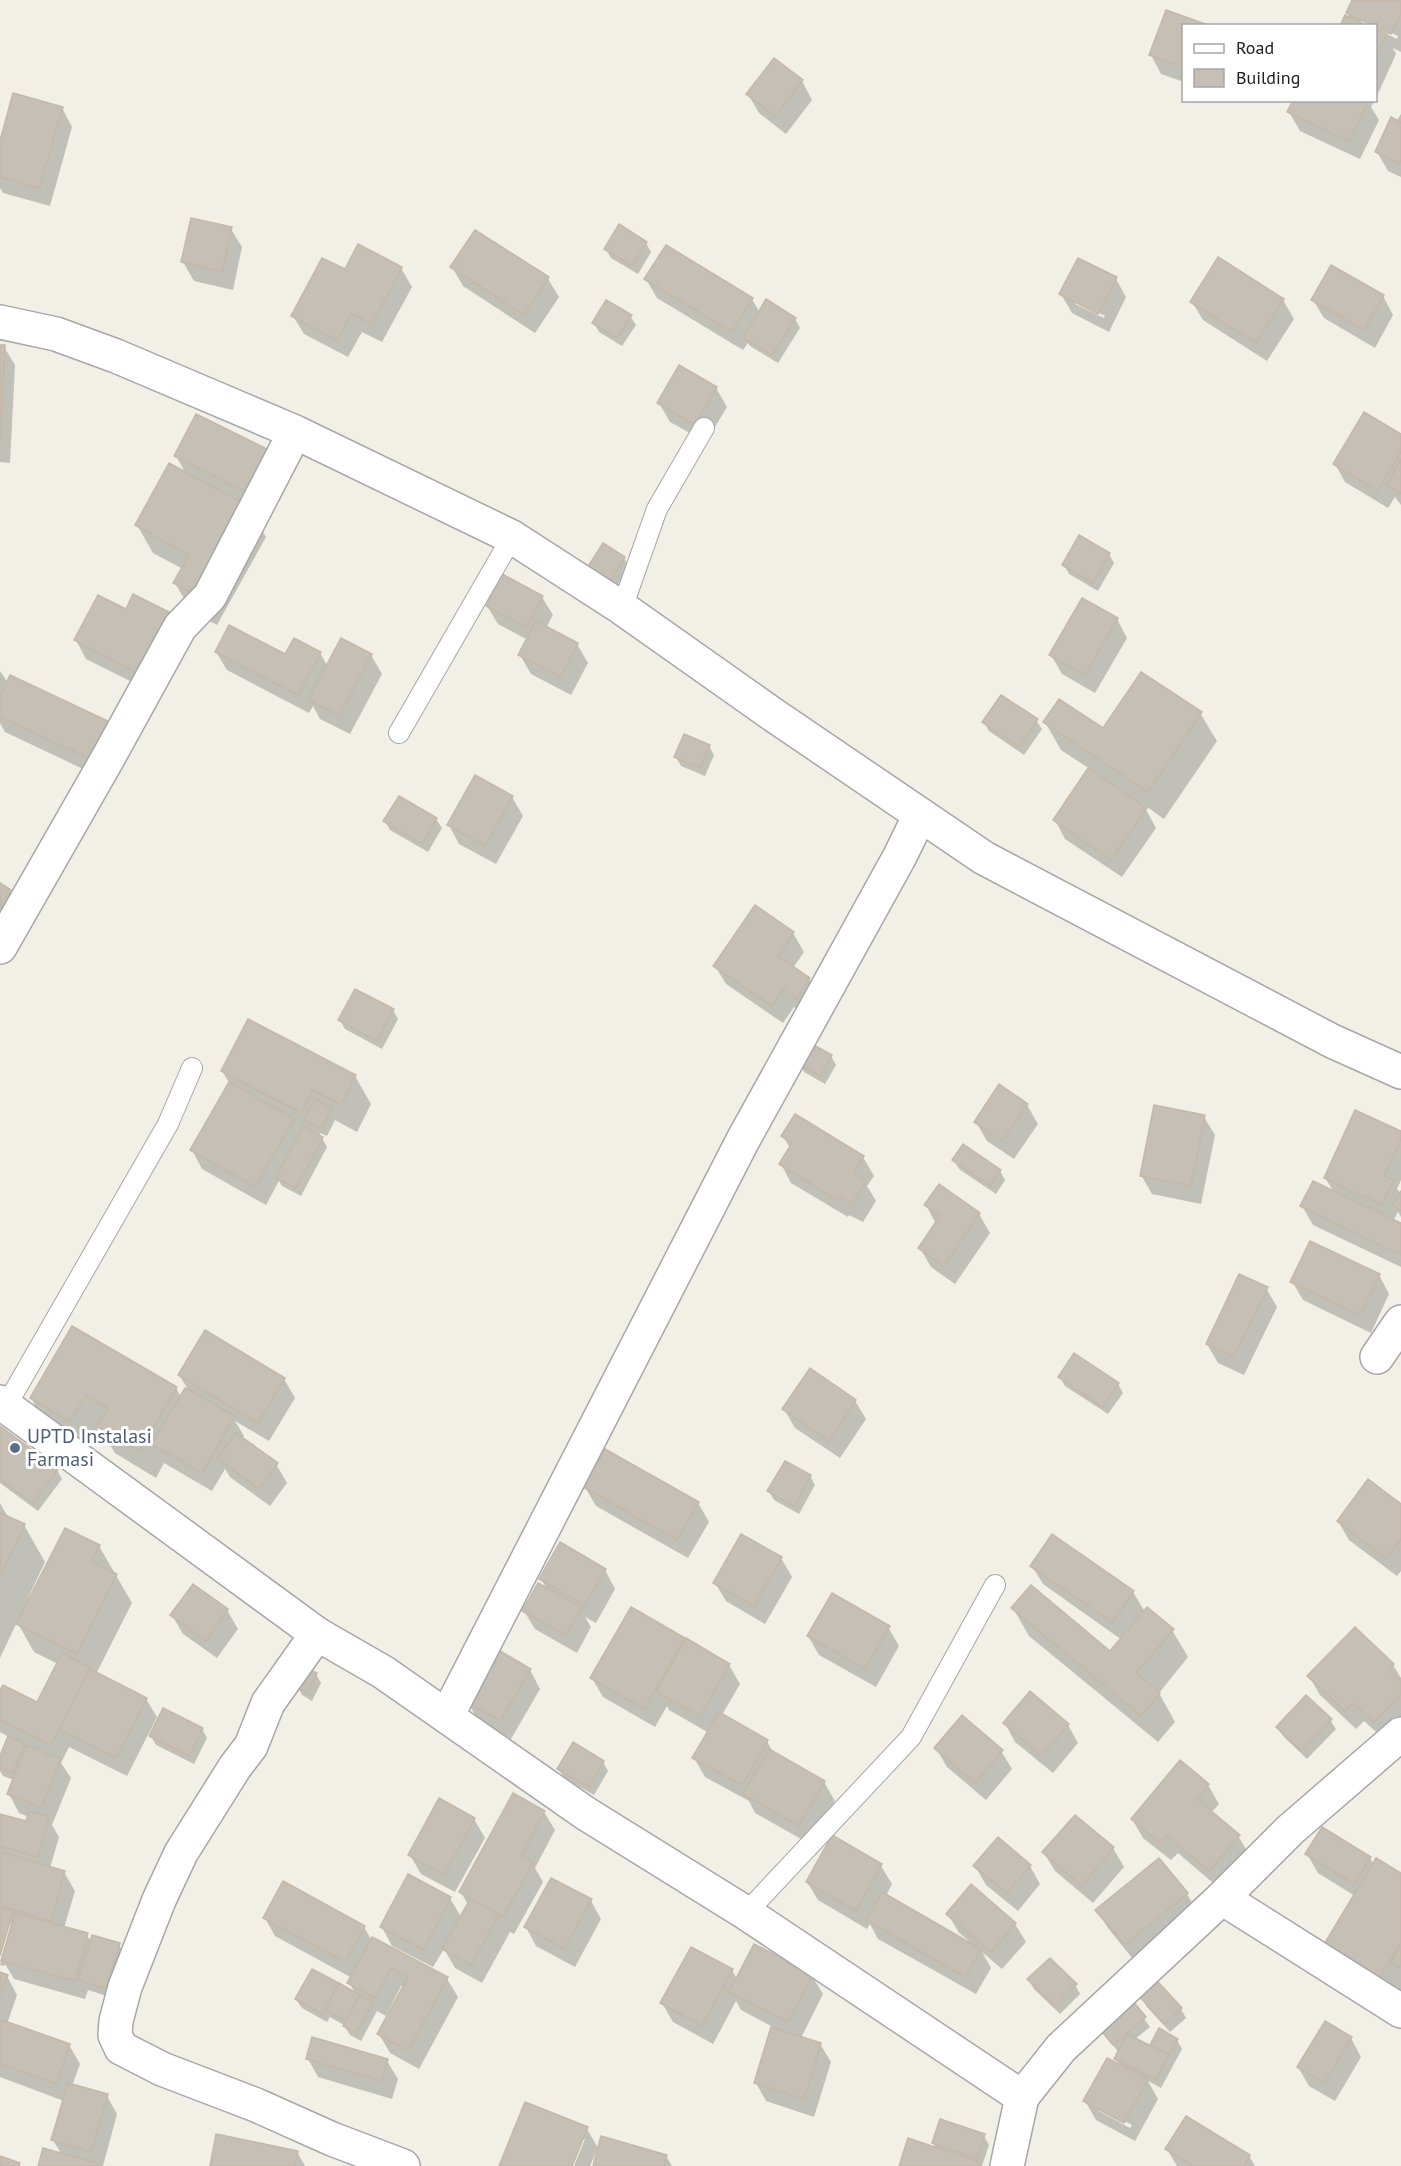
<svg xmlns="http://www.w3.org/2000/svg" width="1401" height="2166" viewBox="0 0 1401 2166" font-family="'PT Sans',sans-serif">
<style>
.shadow{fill:#0003;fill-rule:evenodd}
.building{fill:#c6bfb5;stroke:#c4b8a8;stroke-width:1.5}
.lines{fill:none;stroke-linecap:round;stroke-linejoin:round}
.service-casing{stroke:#a7a7a7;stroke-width:22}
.minor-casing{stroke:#a7a7a7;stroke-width:36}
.tertiary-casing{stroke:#a7a7a7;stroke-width:36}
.service{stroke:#fff;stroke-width:20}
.minor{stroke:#fff;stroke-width:33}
.tertiary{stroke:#fff;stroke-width:33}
.service-dot{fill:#5c6f8a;stroke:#fff;stroke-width:2}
.labels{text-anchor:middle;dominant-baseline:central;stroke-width:6;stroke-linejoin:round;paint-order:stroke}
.service-label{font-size:20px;fill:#4e5e75;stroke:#fff;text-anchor:start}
</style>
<rect width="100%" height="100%" fill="#f1efe6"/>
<!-- shadow -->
<path class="shadow" d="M1353 0H1401V52L1393 48 1396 54 1376 98V29L1397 39 1398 36 1361 19V22L1369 26H1341L1351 19 1347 13Z
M1167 12 1204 26H1184V82L1161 74 1151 55Z
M802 81 812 100 786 134 759 113 748 94Z
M1295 100H1375L1371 107 1379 120 1360 159 1300 131 1289 112Z
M62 108 72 127 50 206 3 193 0 188V147Z
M1401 114V177L1388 171 1377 152Z
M231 229 242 247 233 290 194 281 183 262Z
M646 243 651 252 638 274 611 258 606 249Z
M359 246 401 268 412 287 382 342 362 332 348 357 304 334 293 316 345 271Z
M452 267 548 279 559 297 535 333 463 286Z
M646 279 752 299 760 313 795 319 800 328 778 363 750 346 748 343 743 350 657 298Z
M1116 279 1126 297 1109 332 1072 313 1061 294ZM1075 301 1105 316 1104 318 1075 304Z
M1383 296 1393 315 1375 348 1324 318 1313 300Z
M1283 300 1294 319 1267 361 1203 320 1192 302Z
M630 316 636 325 622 346 599 332 594 323Z
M0 346 4 347 15 365 10 463 0 462Z
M716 388 727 407 706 442 670 422 659 403Z
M1401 436V505L1395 497 1388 508 1345 482 1335 464Z
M176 456H278L247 505 266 537 217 625 191 611 175 583 183 569 153 553 137 525 186 474Z
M1109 554 1114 563 1098 591 1069 574 1064 565Z
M624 558 629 567 612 594 591 580Z
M542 597 553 615 546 628 577 644 588 663 571 695 531 674 520 655 528 640 498 624 487 606Z
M126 611 168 613 178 632 148 690 86 659 76 640Z
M1117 619 1127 638 1095 693 1062 674 1051 655Z
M216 652 286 656 320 653 328 667 371 655 382 674 350 734 320 719 313 706 309 713 227 670Z
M0 671 8 683 107 722 117 741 100 777 5 732 0 723Z
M1200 713 1217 741 1164 819 1143 804 1156 828 1122 877 1065 839 1055 820 1090 769 1061 750 1045 722 1103 730Z
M1036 720 1042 729 1024 755 989 731 984 722Z
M709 746 714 755 705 776 681 766 676 757Z
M512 797 523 816 496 864 459 844 449 825Z
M399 798 436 819 442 828 428 852 390 830 385 821Z
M0 885 9 891 15 900 0 915Z
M793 933 804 952 793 968 809 979 820 998 807 1016 794 1007 783 1023 726 984 715 966Z
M393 1010 398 1019 382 1049 345 1029 340 1020Z
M831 1056 836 1065 825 1084 804 1072 799 1063Z
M222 1071 355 1076 371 1104 357 1132 335 1120 327 1136 320 1133 319 1136 322 1138 327 1147 301 1196 282 1186 279 1181 266 1205 202 1169 192 1150 230 1084Z
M1000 1086 1027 1105 1038 1124 1014 1159 987 1141 976 1122Z
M1204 1117 1215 1135 1201 1204 1152 1194 1141 1175Z
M1401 1133V1180L1397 1189 1401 1194V1217L1398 1212 1393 1221 1401 1224V1267L1313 1225 1302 1206 1334 1192 1325 1178Z
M783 1136 863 1157 874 1176 867 1186 876 1201 863 1222 849 1215 848 1217 791 1183 781 1164 790 1148Z
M954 1160 1000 1171 1005 1180 996 1194 959 1169Z
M939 1186 979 1214 990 1233 955 1284 931 1267 920 1248 936 1224 926 1205Z
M1379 1275 1389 1294 1371 1333 1303 1300 1292 1281Z
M1266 1288 1277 1307 1244 1375 1218 1363 1207 1344Z
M179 1375 284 1379 295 1398 269 1441 235 1421 244 1436 243 1439 276 1464 287 1483 270 1506 230 1477 225 1469 212 1491 164 1463 156 1478 115 1453 99 1427 86 1449 47 1426 31 1398 176 1388 181 1397 189 1391Z
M1060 1377 1118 1384 1123 1393 1108 1414 1065 1386Z
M855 1401 866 1419 840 1458 795 1428 784 1409Z
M0 1428 57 1470 62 1479 38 1511 0 1483Z
M785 1463 810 1476 815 1485 799 1514 774 1500 769 1491Z
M585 1487 698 1503 709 1522 688 1558 596 1506Z
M0 1503 9 1519 24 1525 45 1562 29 1596 31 1597 99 1546 132 1603 96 1674 146 1699 157 1717 127 1776 69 1747 61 1763 71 1778 52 1825 59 1837 50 1868 64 1872 75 1891 64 1928 87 1935 91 1942 119 1945 124 1954 110 1997 88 1990 85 1999 14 1979 5 1964 4 1966 0 1965 11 1924H8L0 1950V1815L27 1823 29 1817 19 1813 9 1794 14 1780 3 1776 0 1771V1760L9 1737 0 1732V1693L38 1704 58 1664 34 1652 17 1622 0 1658Z
M1401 1506V1571L1397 1576 1349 1540 1338 1521Z
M781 1558 792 1577 765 1624 726 1601 715 1583Z
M1032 1566 1133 1592 1145 1612 1172 1630 1188 1657 1159 1693 1175 1722 1158 1742 1029 1636 1013 1608 1110 1654 1122 1640 1043 1584Z
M605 1570 615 1589 596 1623 585 1617 591 1627 577 1653 535 1629 524 1611 547 1589 541 1579Z
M227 1610 238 1629 217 1658 183 1634 172 1615Z
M888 1627 899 1646 876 1687 819 1655 808 1636Z
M684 1639 686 1643 729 1665 740 1684 722 1715 767 1741 773 1753 824 1782 835 1801 810 1844 755 1813 749 1801 705 1777 694 1758 709 1733 669 1710 667 1706 655 1727 603 1697 592 1678Z
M1393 1665 1401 1678V1723L1385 1740 1364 1721 1356 1729 1320 1695 1309 1676Z
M530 1670 540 1689 511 1739 478 1720 467 1701Z
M316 1674 321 1683 312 1701 302 1695 297 1686Z
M164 1710 202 1729 207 1738 194 1764 156 1745 151 1736Z
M1330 1720 1336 1729 1307 1759 1283 1736 1278 1727Z
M1005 1723 1068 1725 1078 1743 1053 1773 1015 1742Z
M936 1748 1001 1751 1012 1769 986 1800 947 1767Z
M603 1762 608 1771 594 1795 564 1778 559 1769Z
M1208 1785 1219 1804 1211 1813 1238 1836 1249 1854 1220 1889 1178 1853 1171 1860 1143 1838 1132 1819Z
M544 1812 555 1830 535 1868 543 1882 514 1934 510 1932 482 1983 455 1968 444 1949 433 1967 392 1946 382 1927 450 1898 461 1917 468 1905 461 1892Z
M1075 1817 1113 1848 1124 1867 1093 1903 1055 1871 1044 1853Z
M474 1819 485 1838 455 1892 421 1874 410 1855Z
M833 1837 881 1866 892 1884 886 1896 968 1943 969 1941 959 1933 948 1914 1015 1924 1026 1942 1002 1969 982 1952 991 1968 976 1994 878 1939 870 1924 867 1929 818 1900 807 1882Z
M1307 1854 1370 1858 1374 1865 1401 1875V1995L1341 1974 1355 1896 1318 1873Z
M1159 1860 1187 1894 1198 1913 1136 1963 1108 1928 1097 1910Z
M975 1866H1030L1040 1884 1018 1911 986 1885Z
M591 1901 601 1919 575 1967 536 1946 526 1927Z
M265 1918 364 1927 372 1941 373 1939 447 1979 458 1997 419 2069 390 2053 379 2034 405 1987 401 1986 386 2016 377 2011 361 2041 350 2035 344 2025 330 2017 327 2022 302 2008 296 1999 312 1971 356 1994 349 1983 352 1978 275 1936Z
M732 1970 737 1979 812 1976 823 1994 801 2038 820 2044 831 2062 814 2117 766 2101 756 2083 773 2027 741 2010 736 2001 713 2044 673 2022 662 2003Z
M0 1974 7 1976 17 1995 7 2024 69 2045 80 2064 72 2086 107 2096 117 2114 103 2166H40L62 2155 53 2140 64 2101 0 2077Z
M1029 1980 1075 1985 1080 1994 1060 2014 1034 1989Z
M1142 1998 1181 2009 1186 2018 1170 2032 1147 2007Z
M1132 2002 1150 2027 1135 2039 1151 2047 1159 2030 1177 2040 1182 2049 1161 2088 1148 2081 1158 2099 1135 2141 1096 2120 1085 2101 1120 2066 1116 2059 1119 2053 1100 2028ZM1099 2108 1132 2125 1130 2128 1099 2111Z
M1351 2038 1361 2057 1335 2101 1309 2086 1298 2067Z
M308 2059 387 2061 398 2079 392 2099 318 2077Z
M587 2129 598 2148 590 2166H574L585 2139H581L570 2166H500Z
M984 2136 989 2145 982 2166H900L937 2150 933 2143Z
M1167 2149 1249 2156 1255 2166H1177Z
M297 2152 305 2166H211Z
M666 2156 672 2166H595Z"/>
<!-- building -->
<path class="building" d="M1352 0H1401V13L1391 34 1346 13Z
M1166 10 1208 25 1184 26V68L1149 55Z
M1345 15 1368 26H1340Z
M1376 29 1387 34 1376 58Z
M774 58 803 80 775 116 746 94Z
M13 93 63 107 39 188 0 177V141Z
M1293 100H1369L1349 141 1287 112Z
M1391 117 1401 122V164L1375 152Z
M191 218 232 227 222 272 181 262Z
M619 224 647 242 632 266 604 249Z
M475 230 549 277 524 315 450 267Z
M358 244 402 267 372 324 351 314 337 340 291 316 322 258 345 269Z
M666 245 753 298 732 332 644 279Z
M1218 257 1284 299 1256 343 1190 302Z
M1078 258 1117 277 1098 314 1059 294Z
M1331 265 1384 295 1364 330 1311 300Z
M766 299 796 318 772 355 743 338Z
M606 300 632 315 617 338 592 323Z
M0 345H5L0 445Z
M679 365 717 387 695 425 657 403Z
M1364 412 1401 434V452L1377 491 1333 464Z
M196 414 279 455 258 498 174 456Z
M1401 460V494L1386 485Z
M169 463 251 508 201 598 173 583 189 555 135 525Z
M1079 535 1110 553 1093 583 1062 565Z
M603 543 625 557 607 586 585 571Z
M502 574 543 596 527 627 486 606Z
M133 594 169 612 137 673 74 640 98 595 126 609Z
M1082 598 1118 618 1085 675 1049 655Z
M536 621 578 643 560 677 518 655Z
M229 625 285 654 294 638 321 652 298 695 215 652Z
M341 638 372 654 339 716 308 700Z
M1141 672 1202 712 1148 792 1043 722 1059 699 1103 728Z
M10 675 108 721 90 759 0 717V697Z
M1001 695 1038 719 1019 747 982 722Z
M684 734 710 745 700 768 674 757Z
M1088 768 1147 808 1111 860 1053 820Z
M475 775 513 796 485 846 447 825Z
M399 796 437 818 422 844 383 821Z
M0 883 11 890 0 906Z
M755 905 794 932 778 956 810 978 796 999 783 989 772 1006 713 966Z
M355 989 394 1009 377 1041 338 1020Z
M248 1019 356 1075 341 1105 313 1090 301 1113 221 1071Z
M810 1043 832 1055 820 1076 797 1063Z
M229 1082 294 1119 255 1187 190 1150Z
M999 1084 1028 1104 1002 1141 974 1122Z
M316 1099 332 1108 322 1128 304 1120Z
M1154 1105 1205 1115 1191 1186 1140 1176Z
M1355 1110 1401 1131V1139L1384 1176 1394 1180 1382 1205 1324 1178Z
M795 1114 864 1156 853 1173 866 1181 852 1204 839 1197 837 1200 779 1164 792 1143 781 1136Z
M303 1126 323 1137 296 1188 276 1178Z
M963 1144 1001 1170 990 1186 952 1160Z
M1313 1181 1401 1223V1255L1300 1206Z
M939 1184 980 1213 944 1266 918 1248 940 1216 924 1205Z
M1401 1191V1211L1392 1204Z
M1310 1241 1380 1274 1360 1315 1290 1282Z
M1239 1274 1268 1287 1233 1357 1206 1344Z
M72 1326 177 1387 139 1451 97 1426 108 1408 86 1395 70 1422 30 1398Z
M205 1330 285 1378 258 1423 178 1375Z
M1074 1353 1119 1383 1103 1407 1058 1377Z
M810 1368 856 1400 829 1441 782 1409Z
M185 1388 235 1416 202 1473 151 1444Z
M0 1426 58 1469 33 1503 0 1479Z
M236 1433 278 1463 259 1489 217 1458Z
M605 1449 699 1502 677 1540 583 1487Z
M785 1461 811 1475 794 1506 767 1491Z
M1368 1479 1401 1504V1539L1386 1558 1337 1521Z
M0 1513 25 1524 0 1578Z
M65 1528 100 1545 91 1561 117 1574 77 1654 16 1624Z
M741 1534 782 1557 754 1606 713 1583Z
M1052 1534 1134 1591 1112 1622 1030 1566Z
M560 1542 606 1569 585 1605 539 1579Z
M538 1583 582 1607 566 1635 522 1611Z
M193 1584 228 1609 206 1641 170 1615Z
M1031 1585 1110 1651 1147 1607 1174 1629 1136 1673 1160 1693 1141 1716 1011 1608Z
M832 1593 890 1626 865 1669 807 1636Z
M631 1607 685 1638 644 1709 590 1678Z
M1355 1627 1394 1664 1389 1670 1401 1682V1694L1374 1722 1353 1703 1345 1711 1307 1676Z
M686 1638 730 1664 700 1716 656 1692Z
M495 1648 531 1669 500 1721 465 1701Z
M62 1653 90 1667 51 1745 0 1720V1690L3 1685 37 1702Z
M304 1667 317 1673 307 1692 295 1687Z
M90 1669 147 1698 116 1758 59 1729Z
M1030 1691 1069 1724 1041 1756 1003 1723Z
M1306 1695 1332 1719 1301 1751 1276 1727Z
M163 1708 203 1728 189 1756 149 1736Z
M719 1712 768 1740 742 1785 692 1758Z
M962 1715 1003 1750 975 1783 934 1748Z
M8 1736 24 1743 13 1773 0 1768V1756Z
M573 1742 604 1761 589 1787 557 1769Z
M26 1745 61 1759 41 1808 7 1794Z
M769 1749 825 1781 799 1826 743 1794Z
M1180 1760 1209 1784 1197 1799 1240 1835 1209 1871 1166 1835 1160 1843 1131 1819Z
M513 1793 545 1811 521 1856 533 1862 503 1917 459 1892Z
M439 1798 475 1818 444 1875 408 1855Z
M29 1811 49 1817 38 1857 0 1846V1814L26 1821Z
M1075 1815 1114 1847 1082 1886 1042 1852Z
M1322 1827 1371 1857 1354 1884 1305 1854Z
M832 1835 882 1864 856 1911 806 1882Z
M998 1837 1031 1865 1007 1893 973 1866Z
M0 1852 65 1871 51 1921 0 1906Z
M1159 1858 1188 1893 1125 1945 1095 1910Z
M1376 1858 1401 1873V1942L1378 1980 1323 1946Z
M408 1874 451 1897 423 1950 380 1927Z
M551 1878 592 1899 564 1949 524 1927Z
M283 1881 365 1926 345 1962 263 1918Z
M971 1884 1016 1923 991 1952 946 1914Z
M882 1892 981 1949 965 1977 866 1920Z
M470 1899 499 1914 471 1965 442 1949Z
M0 1908 13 1911 0 1956Z
M15 1913 88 1933 75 1981 1 1961Z
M92 1935 120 1943 106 1989 78 1980Z
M372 1937 448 1977 408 2051 377 2034 408 1977 391 1968 375 1998 347 1983Z
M754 1944 813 1974 788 2022 729 1992Z
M1401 1946V1968L1391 1962Z
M691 1947 733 1969 702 2026 660 2003Z
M1050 1958 1077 1984 1055 2006 1027 1979Z
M312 1969 339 1983 322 2014 295 1999Z
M0 1972 8 1975 0 1996Z
M1158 1982 1182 2008 1164 2024 1140 1997Z
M339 1983 360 1995 346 2021 325 2009Z
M360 1995 373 2002 356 2033 343 2026Z
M1132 2000 1146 2017 1113 2045 1098 2027Z
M2 2020 70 2044 56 2084 0 2064V2026Z
M1325 2021 1352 2037 1324 2083 1297 2067Z
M771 2027 821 2043 804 2099 754 2083Z
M1159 2028 1178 2039 1169 2055 1150 2045Z
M1127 2034 1169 2055 1156 2080 1114 2059Z
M312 2037 388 2059 382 2081 306 2059Z
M1107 2058 1148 2079 1124 2123 1083 2101Z
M68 2083 108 2094 91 2152 51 2140Z
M525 2102 588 2127 572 2166H499Z
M1186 2116 1250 2155 1244 2166H1193L1165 2149Z
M940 2119 985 2134 977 2158 932 2143Z
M216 2134 298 2151 295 2166H210Z
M601 2136 667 2155 664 2166H593Z
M908 2138 979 2162 978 2166H899Z
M43 2148 100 2164V2166H38Z
M0 2156 20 2163 19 2166H0Z"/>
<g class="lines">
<!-- service casing -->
<g class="service-casing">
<path id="service" d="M622 608 657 509 704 428
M399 733 512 537
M6 1406 168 1124 192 1068
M746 1913 911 1737 995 1585"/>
</g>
<!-- minor casing -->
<g class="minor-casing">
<path id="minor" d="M0 322 56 334 116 356 295 432 512 537 622 608 775 716 984 858 1332 1041 1401 1072
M0 947 108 758 180 627 210 596 295 432
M1377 1357 1401 1322
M317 1634 268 1703 251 1746 235 1767 181 1853 159 1900 125 1987 116 2021 115 2035 121 2048 162 2069 256 2105 332 2139 403 2166
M447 1716 743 1140 900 856 920 815
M1222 1898 1401 2011"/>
</g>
<!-- tertiary casing -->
<g class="tertiary-casing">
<path id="tertiary" d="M0 1402 317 1634 383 1672 585 1813 746 1913 1022 2097
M1007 2166 1022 2097 1061 2048 1222 1898 1290 1830 1401 1734"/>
</g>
<!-- service -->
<use href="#service" class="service"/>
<!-- minor -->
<use href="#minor" class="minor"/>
<!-- tertiary -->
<use href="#tertiary" class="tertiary"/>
</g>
<!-- markers -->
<circle class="service-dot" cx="15" cy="1448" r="6"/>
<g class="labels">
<!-- service labels -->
<g class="service-label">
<text x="27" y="1436">UPTD Instalasi<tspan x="27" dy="23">Farmasi</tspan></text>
</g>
</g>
<!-- legend -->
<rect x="1182" y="24" width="195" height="78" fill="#ffffff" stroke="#a6a6a6" stroke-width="1.5"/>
<rect x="1194" y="44" width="30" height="9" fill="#ffffff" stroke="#a6a6a6" stroke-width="1.5"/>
<text x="1236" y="54" font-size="18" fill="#202020">Road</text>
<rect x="1194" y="69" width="30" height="18" fill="#c6bfb5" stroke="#a6a6a6" stroke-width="1.5"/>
<text x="1236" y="84" font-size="18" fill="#202020">Building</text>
</svg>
